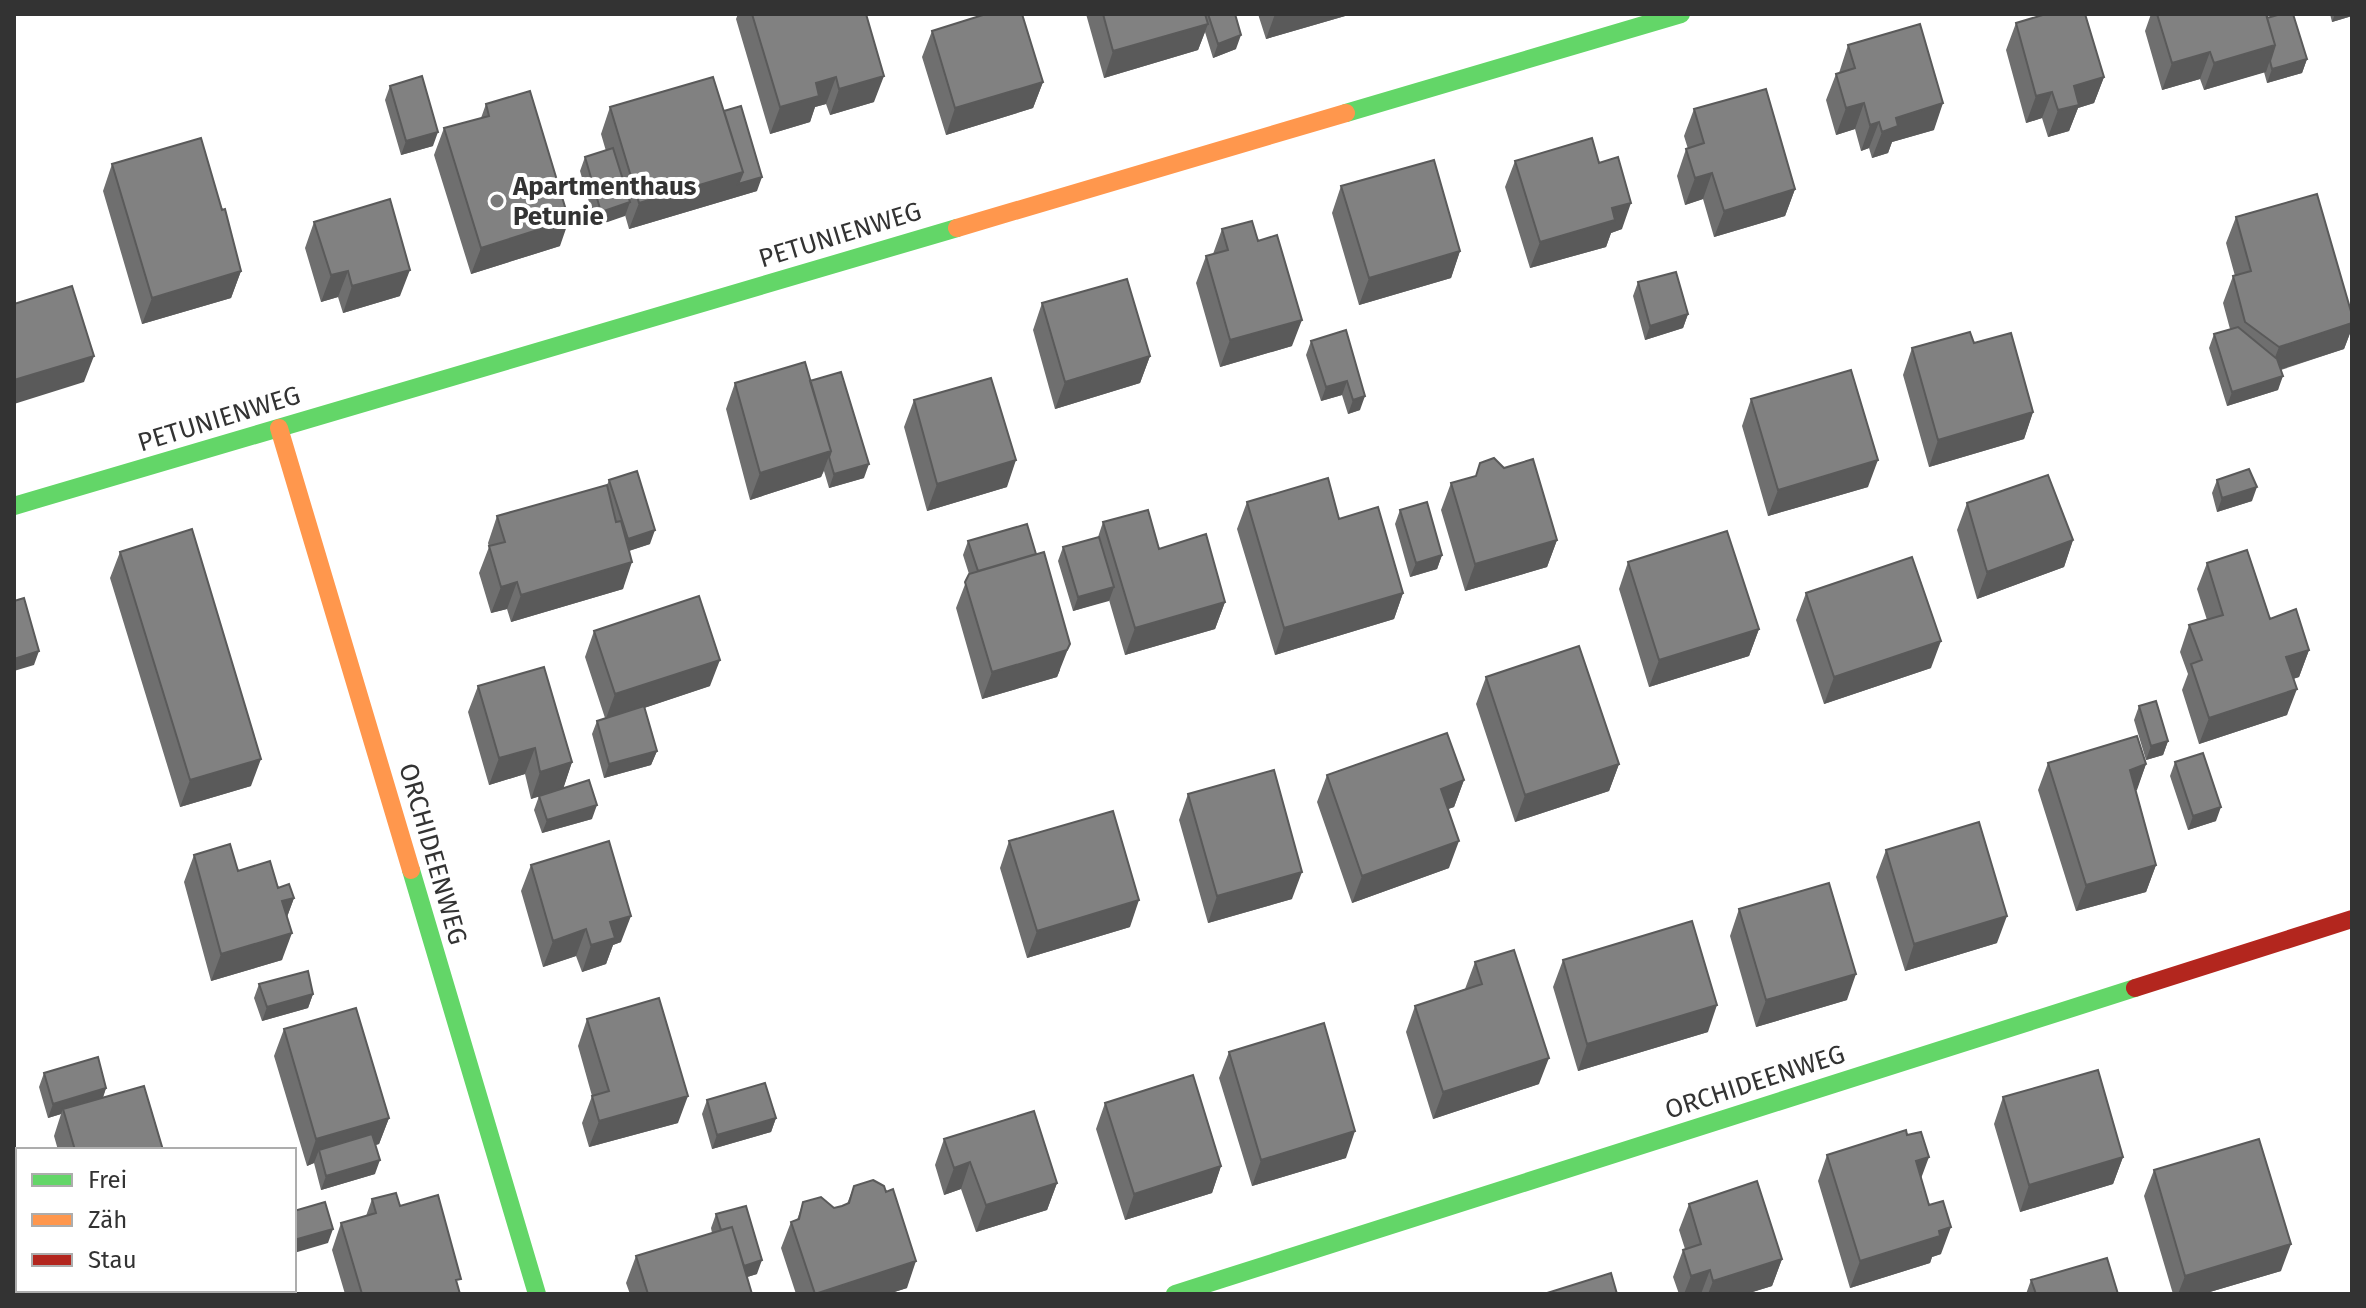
<svg xmlns="http://www.w3.org/2000/svg" width="2366" height="1308" viewBox="0 0 2366 1308" font-family="'Fira Sans',sans-serif">
<style>
.lines{fill:none;stroke-linecap:round;stroke-linejoin:round}
.fast{stroke:#63d668;stroke-width:18}
.slow{stroke:#ff974d;stroke-width:18}
.jam{stroke:#b3261e;stroke-width:18}
.wall{fill:#6f6f6f}
.shaded-wall{fill:#5a5a5a}
.building{fill:#818181;stroke:#5a5a5a;stroke-width:2}
.poi-dot{fill:#7a7a7a;stroke:#fff;stroke-width:3}
.labels{text-anchor:middle;dominant-baseline:central;stroke-width:8;stroke-linejoin:round;paint-order:stroke}
.poi-label{font-size:26px;font-weight:bold;fill:#333;stroke:#fff;text-anchor:start}
.street-label{font-size:26px;fill:#333;stroke:#fff}
</style>
<rect width="100%" height="100%" fill="#fff"/>
<g class="lines">
<!-- fast -->
<path class="fast" d="M1346 113 1681 14
M14 506 957 228
M411 870 537 1294
M1175 1294 2135 988"/>
<!-- slow -->
<path class="slow" d="M957 228 1346 113
M279 428 411 870"/>
<!-- jam -->
<path class="jam" d="M2135 988 2352 919"/>
</g>
<!-- wall -->
<path class="wall" d="M738 14H866L874 102 830 115 826 104 815 107 810 122 770 134 736 19Z
M1086 14H1235L1236 49 1213 58 1205 32 1198 50 1104 78Z
M1258 14H1352L1266 39Z
M2151 14H2266L2267 18 2307 59 2302 73 2267 83 2264 72 2204 90 2200 79 2162 90 2145 31Z
M2330 14H2352V16L2332 22Z
M2016 23 2104 77 2094 103 2078 108 2069 131 2048 137 2042 118 2026 123 2006 50Z
M932 31 1043 82 1033 108 946 135 922 57Z
M1848 45 1934 130 1892 142 1888 153 1872 158 1869 148 1861 151 1855 129 1836 135 1826 100 1836 74 1839 73Z
M390 86 433 146 401 155 385 100Z
M486 104 560 246 471 274 434 155 444 128 481 118Z
M610 107 724 111 757 191 629 229 625 215 596 226 580 171 585 157 606 151 601 134Z
M1694 109 1795 189 1785 216 1714 237 1703 199 1685 205 1677 176 1686 149H1688L1684 136Z
M1515 161 1599 163 1622 229 1611 233 1606 247 1530 268 1505 187Z
M112 164 241 271 231 298 142 324 103 191Z
M1341 186 1460 251 1451 278 1359 305 1332 213Z
M2236 217 2352 315V328L2344 349 2281 370 2278 390 2227 406 2209 348 2214 334 2230 329 2223 303 2233 276H2235L2226 243Z
M314 222 400 296 343 313 338 297 321 302 305 248Z
M1222 229 1292 346 1220 367 1196 283 1206 256 1213 254Z
M1638 282 1688 314 1683 328 1645 340 1633 296Z
M1042 303 1150 356 1140 383 1055 409 1033 330Z
M1346 330 1360 410 1348 414 1342 395 1321 401 1306 355 1311 341Z
M1912 348 2033 412 2024 439 1929 467 1903 375Z
M810 381 864 478 829 488 824 471 821 477 750 500 726 409 735 383Z
M1751 399 1868 487 1768 516 1742 426Z
M914 400 1007 487 927 511 904 427Z
M1480 463 1557 540 1547 567 1465 591 1441 510 1451 483 1476 476Z
M609 480 650 544 629 551 623 589 511 622 507 609 491 613 479 573 489 547 488 543 497 516 607 485Z
M2217 480 2252 501 2217 512 2212 493Z
M1247 502 1339 519 1403 593 1394 619 1275 655 1237 529Z
M1967 503 2073 540 2064 567 1977 599 1957 530Z
M1400 510 1442 555 1437 569 1410 577 1395 524Z
M1103 522 1159 549 1225 602 1215 629 1125 655 1109 600 1073 611 1058 561 1063 547 1098 537Z
M968 541 1060 670 1057 677 982 699 956 608 969 574 963 555Z
M120 552 251 786 180 807 110 578Z
M1628 562 1759 629 1749 656 1649 687 1619 589Z
M2207 563 2270 619 2309 650 2299 677 2293 679 2287 715 2199 744 2182 690 2188 674 2180 652 2189 625 2207 620 2197 589Z
M1806 593 1931 668 1824 704 1796 620Z
M594 631 710 686 644 708 657 751 651 765 604 778 592 734 597 721 605 718 585 657Z
M1486 677 1619 764 1609 791 1515 822 1476 704Z
M478 686 572 762 563 789 592 819 542 833 534 810 539 796 545 794 531 799 525 774 489 785 468 712Z
M2139 706 2168 741 2163 755 2146 760 2134 720Z
M2175 762 2216 821 2188 830 2170 776Z
M2048 763 2146 764 2136 791 2156 865 2146 892 2076 911 2038 790Z
M1327 775 1464 780 1454 807 1448 809 1449 868 1352 903 1317 802Z
M1188 794 1292 899 1208 923 1179 820Z
M1009 841 1130 927 1027 958 1000 868Z
M1886 850 1997 943 1905 971 1876 877Z
M194 855 278 888 294 898 287 917 282 960 211 981 184 882Z
M531 865 621 942 613 945 606 964 582 972 576 956 543 967 521 891Z
M1739 909 1847 1000 1756 1027 1730 936Z
M1563 960 1708 1032 1578 1071 1553 987Z
M1475 962 1539 1084 1433 1119 1406 1032 1415 1006 1465 989Z
M259 984 313 994 308 1008 262 1021 254 998Z
M587 1019 678 1123 589 1147 582 1123 592 1096 578 1046Z
M284 1029 389 1118 379 1144 375 1145V1174L321 1190 314 1163 307 1166 274 1056Z
M1229 1052 1346 1158 1252 1186 1219 1078Z
M44 1073 106 1088 103 1098 163 1150H58L54 1136 61 1114 48 1118 39 1087Z
M2003 1097 2123 1157 2113 1184 2020 1212 1994 1124Z
M707 1100 776 1118 771 1132 712 1149 702 1114Z
M1105 1103 1221 1166 1212 1193 1125 1220 1096 1129Z
M944 1139 1057 1183 1047 1210 976 1232 961 1189 944 1195 935 1165Z
M1827 1155 1921 1178 1941 1254 1932 1257 1930 1263 1850 1288 1818 1181Z
M2154 1170 2281 1271 2203 1294H2173L2144 1196Z
M854 1186 907 1288 888 1294H796L781 1248 791 1222 797 1220 803 1202 834 1208 847 1204Z
M372 1199 400 1206 458 1286 460 1294H345L332 1250 341 1223 366 1216Z
M1689 1204 1782 1259 1772 1286 1746 1294H1679L1673 1277 1683 1250 1685 1249 1679 1230Z
M716 1214 757 1274 747 1277 752 1294H630L626 1283 636 1256 712 1233 711 1228Z
M2031 1280 2118 1294H2026Z
M136 1290H228L229 1294H135Z"/>
<!-- shaded-wall -->
<path class="shaded-wall" d="M1275 14H1352L1266 39Z
M2335 14H2352V16L2332 22Z
M1208 24 1198 50 1104 78 1113 51Z
M1241 35 1236 49 1213 58 1218 44Z
M2275 45 2266 72 2204 90 2214 63Z
M2210 52 2200 79 2162 90 2172 63Z
M2307 59 2302 73 2267 83 2272 69Z
M884 76 874 102 830 115 839 89Z
M836 77 826 104 815 107 810 122 770 134 780 107 816 83Z
M2104 77 2094 103 2078 108 2069 131 2048 137 2058 110 2074 86Z
M1043 82 1033 108 946 135 955 108Z
M2052 92 2042 118 2026 123 2036 96Z
M1864 103 1855 129 1836 135 1846 108Z
M1943 103 1934 130 1892 142 1888 153 1872 158 1882 132 1896 118Z
M1879 122 1869 148 1861 151 1870 125Z
M438 132 433 146 401 155 406 141Z
M743 172 762 177 757 191 629 229 639 203Z
M1712 173 1703 199 1685 205 1695 178Z
M1795 189 1785 216 1714 237 1724 211Z
M630 202 625 216 596 226 601 212Z
M1631 203 1622 229 1611 233 1606 247 1530 268 1540 242 1612 208Z
M569 220 560 246 471 274 481 248Z
M1460 251 1451 278 1359 305 1369 278Z
M410 270 400 296 343 313 352 286Z
M241 271 231 298 142 324 152 298Z
M348 271 338 297 321 302 331 275Z
M1688 314 1683 328 1645 340 1650 326Z
M1302 320 1292 346 1220 367 1230 340Z
M2352 323V328L2344 349 2269 373 2279 347Z
M94 356 84 382 14 404V380Z
M1150 356 1140 383 1055 409 1065 382Z
M2283 376 2278 390 2227 406 2232 392Z
M1347 381 1342 395 1321 401 1326 387Z
M1365 396 1360 410 1348 414 1353 400Z
M2033 412 2024 439 1929 467 1938 440Z
M831 451 821 477 750 500 760 473Z
M1016 460 1007 487 927 511 937 484Z
M1878 460 1868 487 1768 516 1778 490Z
M869 464 864 478 829 488 834 474Z
M2257 487 2252 501 2217 512 2222 498Z
M655 530 650 544 622 553 628 539Z
M1557 540 1547 567 1465 591 1475 564Z
M2073 540 2064 567 1977 599 1987 572Z
M1442 555 1437 569 1410 577 1416 563Z
M632 562 623 589 511 622 521 595Z
M517 582 507 609 491 613 501 587Z
M1114 587 1109 601 1073 611 1078 597Z
M1403 593 1394 619 1275 655 1284 628Z
M1225 602 1215 629 1125 655 1135 628Z
M1759 629 1749 656 1649 687 1659 660Z
M1941 641 1931 668 1824 704 1834 677Z
M1070 644 1057 677 982 699 992 672Z
M2309 650 2299 677 2276 684 2286 657Z
M39 651 34 665 14 671V659Z
M720 660 710 686 605 721 615 694Z
M2297 689 2287 715 2199 744 2209 718Z
M2168 741 2163 755 2146 760 2151 746Z
M535 748 525 774 489 785 499 758Z
M657 751 651 765 604 778 609 764Z
M261 759 251 786 180 807 190 780Z
M572 762 563 789 531 799 540 772Z
M1619 764 1609 791 1515 822 1525 795Z
M2146 764 2137 790 2121 797 2130 770Z
M1464 780 1454 807 1431 815 1441 789Z
M597 805 592 819 542 833 547 820Z
M2221 807 2216 821 2188 830 2193 816Z
M1459 841 1449 868 1352 903 1362 876Z
M2156 865 2146 892 2076 911 2086 885Z
M1302 872 1292 899 1208 923 1217 896Z
M294 898 284 925 282 901Z
M1139 900 1130 927 1027 958 1037 931Z
M631 916 621 942 613 945 606 964 582 972 591 945 610 922Z
M2007 916 1997 943 1905 971 1914 944Z
M586 929 576 956 543 967 553 941Z
M292 933 282 960 211 981 221 954Z
M1856 974 1847 1000 1756 1027 1766 1000Z
M313 994 308 1008 262 1021 267 1007Z
M1717 1005 1708 1032 1578 1071 1587 1044Z
M1549 1058 1539 1084 1433 1119 1443 1092Z
M106 1088 101 1102 63 1109 61 1114 48 1118 53 1104Z
M688 1096 678 1123 589 1147 599 1121Z
M389 1118 379 1144 322 1161 319 1150 314 1163 307 1166 316 1139Z
M776 1118 771 1132 712 1149 717 1135Z
M1355 1131 1346 1158 1252 1186 1261 1160Z
M1929 1157 1919 1184 1916 1161Z
M2123 1157 2113 1184 2020 1212 2029 1185Z
M380 1160 375 1174 321 1190 326 1176Z
M970 1162 961 1189 944 1195 954 1168Z
M1221 1166 1212 1193 1125 1220 1134 1194Z
M1057 1183 1047 1210 976 1232 986 1205Z
M1951 1227 1941 1254 1932 1257 1930 1263 1850 1288 1860 1261 1939 1231Z
M333 1229 328 1243 294 1253V1240Z
M2291 1244 2281 1271 2203 1294H2178L2185 1276Z
M1782 1259 1772 1286 1746 1294H1708L1713 1281Z
M762 1260 757 1274 731 1282 736 1268Z
M916 1261 907 1288 888 1294H817Z
M1710 1270 1701 1294H1684L1691 1276Z"/>
<!-- building -->
<path class="building" d="M752 14H866L884 76 839 89 836 77 816 83 819 96 780 107Z
M986 14H1022L1043 82 955 108 932 31Z
M1103 14H1205L1208 24 1113 51Z
M1208 14H1235L1241 35 1218 44Z
M2046 14H2085L2104 77 2074 86 2079 105 2058 110 2052 92 2036 96 2016 23Z
M2157 14H2266L2275 45 2214 63 2210 52 2172 63Z
M2281 14H2293L2307 59 2272 69 2270 61 2275 45 2267 18Z
M1920 24 1943 103 1896 118 1898 126 1882 132 1879 122 1870 125 1864 103 1846 108 1836 74 1855 68 1848 45Z
M422 76 438 132 406 141 390 86Z
M713 77 743 172 639 203 610 107Z
M1766 89 1795 189 1724 211 1712 173 1695 178 1686 149 1704 143 1694 109Z
M530 91 569 220 481 248 444 128 489 116 486 104Z
M741 106 762 177 738 184 743 172 724 111Z
M201 138 222 210 225 209 241 271 152 298 112 164Z
M1592 138 1599 163 1618 157 1631 203 1612 208 1615 220 1540 242 1515 161Z
M613 148 630 202 601 212 585 157Z
M1434 160 1460 251 1369 278 1341 186Z
M2317 194 2352 315V323L2279 347 2245 322 2233 276 2251 271 2236 217Z
M390 199 410 270 352 286 348 271 331 275 314 222Z
M1252 221 1258 241 1277 235 1302 320 1230 340 1206 256 1228 250 1222 229Z
M1676 272 1688 314 1650 326 1638 282Z
M1127 279 1150 356 1065 382 1042 303Z
M72 286 94 356 14 380V304Z
M2238 327 2277 359 2283 376 2232 392 2214 334Z
M1346 330 1365 396 1353 400 1347 381 1326 387 1311 341Z
M1970 332 1974 343 2011 333 2033 412 1938 440 1912 348Z
M805 362 831 451 760 473 735 383Z
M1851 370 1878 460 1778 490 1751 399Z
M841 372 869 464 834 474 829 457 831 451 810 381Z
M991 378 1016 460 937 484 914 400Z
M1494 458 1504 468 1533 459 1557 540 1475 564 1451 483 1476 476 1480 463Z
M2249 469 2257 487 2222 498 2217 480Z
M637 471 655 530 628 539 609 480Z
M2048 475 2073 540 1987 572 1967 503Z
M1328 478 1339 519 1378 507 1403 593 1284 628 1247 502Z
M607 485 616 522 621 521 632 562 521 595 517 582 501 587 489 546 505 542 497 516Z
M1427 502 1442 555 1416 563 1400 510Z
M1148 510 1159 549 1206 534 1225 602 1135 628 1103 522Z
M1027 524 1036 554 978 571 968 541Z
M192 529 261 759 190 780 120 552Z
M1727 531 1759 629 1659 660 1628 562Z
M1099 537 1114 587 1078 597 1063 547Z
M2247 550 2270 619 2296 609 2309 650 2286 657 2297 689 2209 718 2191 664 2202 660 2189 625 2223 615 2207 563Z
M1044 552 1070 644 1067 650 992 672 965 582 969 574Z
M1912 557 1941 641 1834 677 1806 593Z
M699 596 720 660 615 694 594 631Z
M24 598 39 651 14 659V601Z
M1579 646 1619 764 1525 795 1486 677Z
M544 667 572 762 540 772 535 748 499 758 478 686Z
M2156 701 2168 741 2151 746 2139 706Z
M644 706 657 751 609 764 597 721Z
M1447 733 1464 780 1441 789 1459 841 1362 876 1327 775Z
M2137 736 2146 764 2130 770 2156 865 2086 885 2048 763Z
M2203 753 2221 807 2193 816 2175 762Z
M1274 770 1302 872 1217 896 1188 794Z
M589 780 597 805 547 820 539 796Z
M1113 811 1139 900 1037 931 1009 841Z
M1979 822 2007 916 1914 944 1886 850Z
M609 841 631 916 610 922 615 938 591 945 586 929 553 941 531 865Z
M230 844 238 871 270 861 278 888 289 884 294 898 282 901 292 933 221 954 194 855Z
M1829 883 1856 974 1766 1000 1739 909Z
M1692 921 1717 1005 1587 1044 1563 960Z
M1514 950 1549 1058 1443 1092 1415 1006 1482 984 1475 962Z
M308 971 313 994 267 1007 259 984Z
M659 998 688 1096 599 1121 592 1096 609 1091 587 1019Z
M356 1008 389 1118 316 1139 284 1029Z
M1324 1023 1355 1131 1261 1160 1229 1052Z
M98 1057 106 1088 53 1104 44 1073Z
M2098 1070 2123 1157 2029 1185 2003 1097Z
M1193 1075 1221 1166 1134 1194 1105 1103Z
M765 1083 776 1118 717 1135 707 1100Z
M144 1086 163 1150H75L63 1109Z
M1034 1111 1057 1183 986 1205 970 1162 954 1168 944 1139Z
M1906 1130 1907 1135 1921 1132 1929 1157 1916 1161 1929 1205 1943 1201 1951 1227 1939 1231 1940 1236 1860 1261 1827 1155Z
M372 1134 380 1160 326 1176 319 1150Z
M2259 1139 2291 1244 2185 1276 2154 1170Z
M873 1180 884 1186 886 1192 893 1189 916 1261 815 1294 791 1222 799 1219 803 1202 821 1197 834 1208 842 1206 849 1203 854 1186Z
M1757 1181 1782 1259 1713 1281 1710 1270 1691 1276 1683 1250 1701 1244 1689 1204Z
M396 1193 400 1206 438 1195 461 1279 456 1280 460 1294H362L341 1223 376 1213 372 1199Z
M325 1202 333 1229 294 1240V1211Z
M746 1206 762 1260 744 1266 732 1227 721 1230 716 1214Z
M732 1227 752 1294H648L636 1256Z
M2107 1258 2118 1294H2036L2031 1280Z
M1611 1273 1617 1294H1544Z
M151 1290H228L229 1294H152Z"/>
<!-- markers -->
<circle class="poi-dot" cx="497" cy="201" r="8"/>
<g class="labels">
<!-- poi labels -->
<g class="poi-label">
<text x="513" y="186">Apartmenthaus<tspan x="513" dy="30">Petunie</tspan></text>
</g>
<!-- street labels -->
<g class="street-label">
<text transform="translate(840 235) rotate(-17)">PETUNIENWEG</text>
<text transform="translate(219 419) rotate(-17)">PETUNIENWEG</text>
<text transform="translate(433 854) rotate(74)">ORCHIDEENWEG</text>
<text transform="translate(1755 1082) rotate(-18)">ORCHIDEENWEG</text>
</g>
</g>
<!-- border -->
<rect width="2366" height="1308" fill="none" stroke="#333333" stroke-width="32"/>
<!-- legend -->
<rect x="16" y="1148" width="280" height="144" fill="#ffffff" stroke="#adadad" stroke-width="2"/>
<rect x="32" y="1174" width="40" height="12" fill="#63d668" stroke="#adadad" stroke-width="2"/>
<text x="88" y="1188" font-size="24" fill="#333333">Frei</text>
<rect x="32" y="1214" width="40" height="12" fill="#ff974d" stroke="#adadad" stroke-width="2"/>
<text x="88" y="1228" font-size="24" fill="#333333">Zäh</text>
<rect x="32" y="1254" width="40" height="12" fill="#b3261e" stroke="#adadad" stroke-width="2"/>
<text x="88" y="1268" font-size="24" fill="#333333">Stau</text>
</svg>
